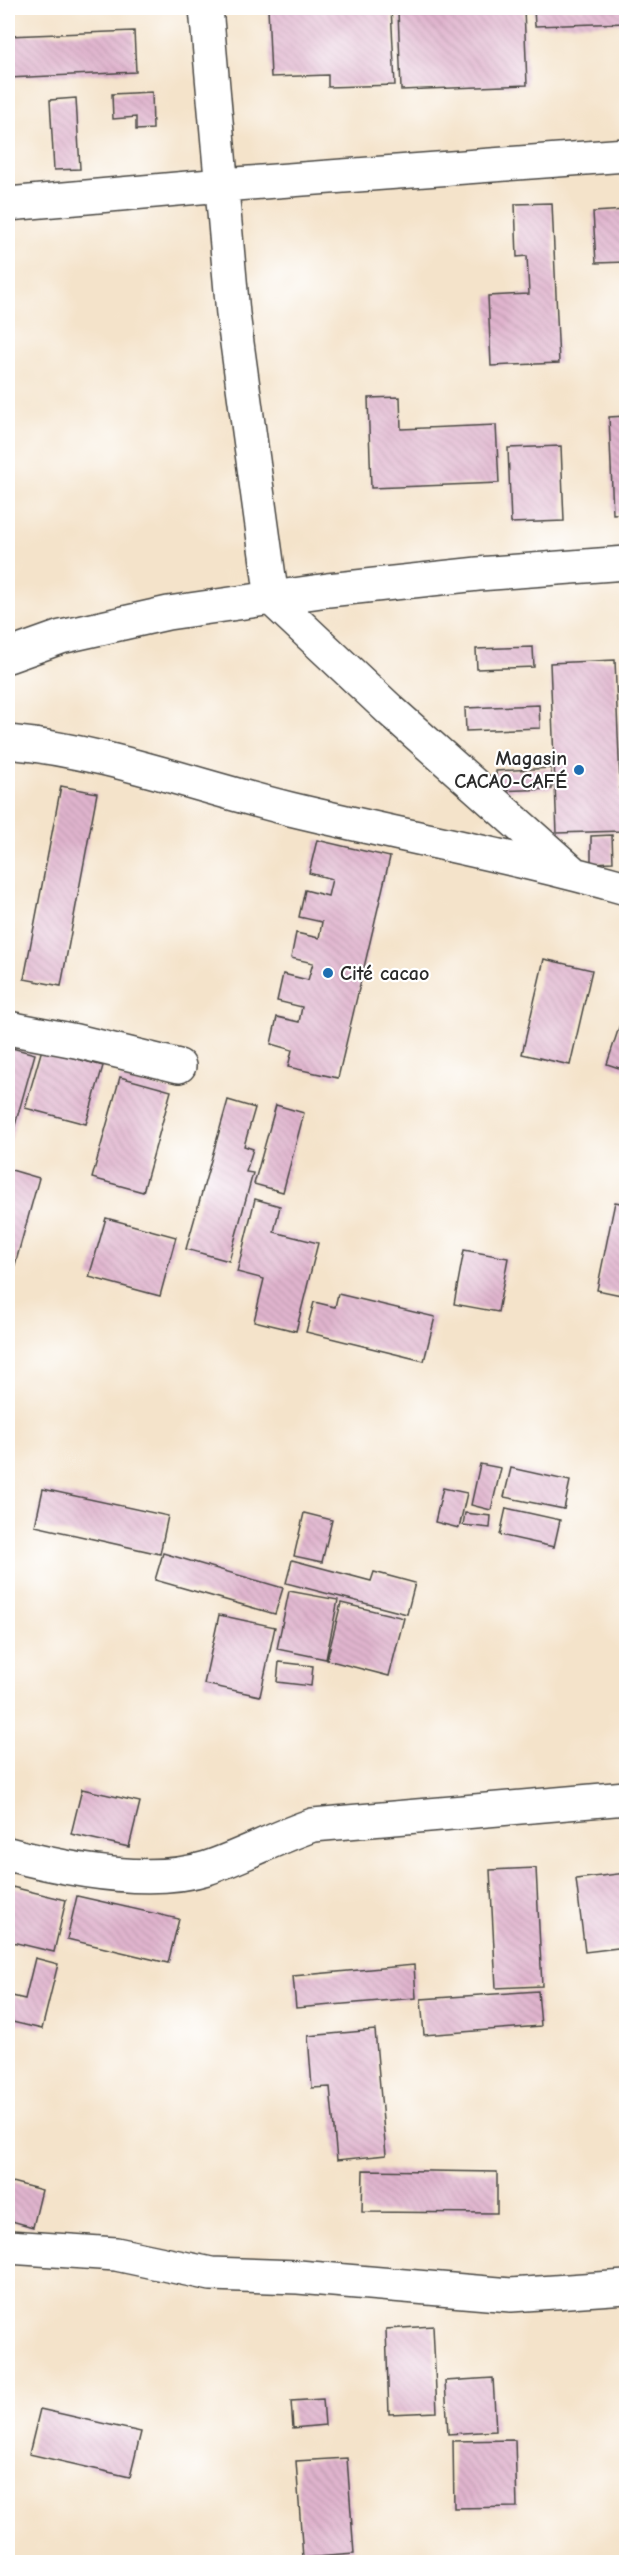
<svg xmlns="http://www.w3.org/2000/svg" width="634" height="2570" viewBox="0 0 634 2570" font-family="'Comic Neue',sans-serif">
<style>
.building{fill:url(#building-back-hatch)}
.lines{fill:none;stroke-linecap:round;stroke-linejoin:round}
.minor-casing{stroke:#494743;stroke-width:36}
.minor{stroke:#fff;stroke-width:33}
.poi-dot{fill:#1f6fb2;stroke:#fff;stroke-width:2}
.labels{text-anchor:middle;dominant-baseline:central;stroke-width:4.5;stroke-linejoin:round;paint-order:stroke}
.poi-label{font-size:20px;font-weight:bold;fill:#2b2b2b;stroke:#fff;text-anchor:end}
</style>
<defs>
<pattern id="building-back-hatch" width="6" height="6" patternUnits="userSpaceOnUse" patternTransform="scale(1.5)"><rect width="6" height="6" fill="#e0b4ce"/><path d="M-1 5l2 2M0 0l6 6M5-1l2 2" fill="none" stroke="#c09bb1"/></pattern>
</defs>
<rect width="100%" height="100%" fill="#fff"/>
<filter id="ink" filterUnits="userSpaceOnUse"><feTurbulence type="fractalNoise" baseFrequency=".0167" numOctaves="2"/><feDisplacementMap in="SourceGraphic" scale="12" xChannelSelector="R" yChannelSelector="G"/><feConvolveMatrix kernelMatrix="1 2 1 2 8 2 1 2 1" color-interpolation-filters="sRGB"/></filter>
<filter id="wash" filterUnits="userSpaceOnUse"><feTurbulence type="fractalNoise" baseFrequency=".008" numOctaves="4" result="noise"/><feDisplacementMap in="SourceGraphic" scale="24" xChannelSelector="R" yChannelSelector="G"/><feGaussianBlur stdDeviation="1.35" result="paint"/><feColorMatrix in="noise" values="0 0 0 0 0 0 0 0 0 0 0 0 0 0 0 0 0 1.4 0 .05"/><feComposite in="paint" operator="in"/></filter>
<g filter="url(#wash)">
<rect width="100%" height="100%" fill="#f4e3ca"/>
<g id="blocks">
<!-- building -->
<path class="building" d="M268 8H391L395 85 328 87V75L271 77Z
M524 8 527 85 401 90 398 11Z
M534 8H626V23L535 26Z
M134 31 136 72 8 78V36Z
M152 92 153 129 136 130V117L113 119 112 94Z
M76 98 80 169 54 170 50 100Z
M552 203 559 363 491 366 488 296 529 294 527 256 517 257 515 204Z
M626 210V262L596 263 593 212Z
M400 397 401 429 496 425 499 483 371 488 368 398Z
M626 416V513L613 514 609 417Z
M561 446 564 521 511 523 508 448Z
M533 647 534 667 477 669 476 649Z
M615 660 622 831 557 833 550 663Z
M539 705 540 728 466 731 465 708Z
M551 768 552 789 497 791 496 771Z
M61 786 97 793 61 986 24 979Z
M612 835 613 862 591 863V836Z
M317 840 390 857 338 1078 288 1067 292 1050 271 1044 277 1017 299 1022 302 1007 277 1001 283 974 308 980 313 963 291 958 296 933 319 938 322 922 299 917 305 890 328 896 332 879 309 873Z
M544 959 592 970 570 1065 522 1054Z
M626 1006V1065L625 1070 607 1064Z
M8 1047 35 1054 8 1150Z
M42 1049 103 1066 86 1124 25 1108Z
M120 1077 171 1091 143 1192 92 1178Z
M228 1100 255 1108 244 1146 253 1149 246 1172 253 1173 229 1261 186 1249Z
M276 1105 304 1113 283 1192 254 1184Z
M8 1169 39 1178 13 1272 8 1270Z
M255 1199 280 1206 274 1232 318 1243 296 1331 254 1321 264 1279 237 1272Z
M615 1202 626 1204V1296L597 1290Z
M106 1218 176 1237 160 1296 89 1277Z
M464 1250 508 1258 498 1312 454 1304Z
M338 1294 435 1317 424 1361 306 1332 314 1302 335 1307Z
M480 1464 501 1468 491 1510 471 1505Z
M511 1468 570 1481 564 1509 504 1497Z
M443 1488 467 1493 459 1528 435 1522Z
M43 1489 168 1516 160 1554 35 1526Z
M506 1508 560 1520 554 1547 500 1535Z
M304 1513 332 1520 322 1562 294 1556Z
M465 1513 491 1516 490 1528 463 1525Z
M163 1553 283 1588 275 1614 155 1580Z
M292 1560 371 1581 374 1572 415 1583 407 1614 286 1583Z
M289 1591 338 1600 326 1659 277 1649Z
M341 1603 404 1618 389 1676 327 1660Z
M219 1615 275 1627 260 1696 204 1684Z
M279 1662 313 1666 311 1686 277 1682Z
M82 1789 140 1802 129 1847 71 1834Z
M536 1868 542 1986 496 1988 490 1870Z
M626 1873V1947L585 1952 576 1879Z
M8 1886 66 1900 54 1952 8 1941Z
M77 1896 179 1919 168 1963 67 1939Z
M35 1958 58 1964 42 2029 8 2021V1995L25 1999Z
M414 1965 416 1998 296 2008 293 1976Z
M538 1991 541 2026 424 2035 421 1999Z
M375 2030 386 2155 337 2160 330 2087 312 2088 308 2036Z
M363 2170 497 2172V2213L362 2212Z
M8 2181 42 2190 33 2227 8 2220Z
M433 2326 437 2412 389 2414 386 2329Z
M493 2378 496 2431 448 2434 445 2381Z
M323 2399 325 2425 293 2428 291 2401Z
M40 2409 141 2432 130 2477 29 2454Z
M515 2440 517 2507 454 2508 453 2441Z
M347 2458 354 2554 303 2558 296 2461Z"/>
</g>
</g>
<g filter="url(#ink)">
<use href="#blocks" fill-opacity="0" stroke="#494743" stroke-width="1.5"/>
<g class="lines">
<!-- minor casing -->
<g class="minor-casing">
<path id="minor" d="M206 8 233 314 272 599 390 710 573 873
M8 204 222 185 626 155
M8 656 61 637 168 613 328 590 478 574 626 563
M8 742C104 751 196 786 290 809 402 836 516 857 626 888
M8 1028 76 1041 179 1066
M8 1854C65 1869 149 1886 207 1868 243 1856 277 1837 313 1825L626 1798
M8 2247 116 2254 211 2274 298 2277 511 2295 626 2287"/>
</g>
<!-- minor -->
<use href="#minor" class="minor"/>
</g>
</g>
<!-- markers -->
<g class="poi-dot">
<circle cx="579" cy="770" r="6"/>
<circle cx="328" cy="973" r="6"/>
</g>
<g class="labels">
<!-- poi labels -->
<g class="poi-label">
<text x="567" y="758">Magasin<tspan x="567" dy="23">CACAO-CAFÉ</tspan></text>
<text x="340" y="973" text-anchor="start">Cité cacao</text>
</g>
</g>
<!-- margin -->
<rect width="634" height="2570" fill="none" stroke="#fff" stroke-width="30"/>
</svg>
